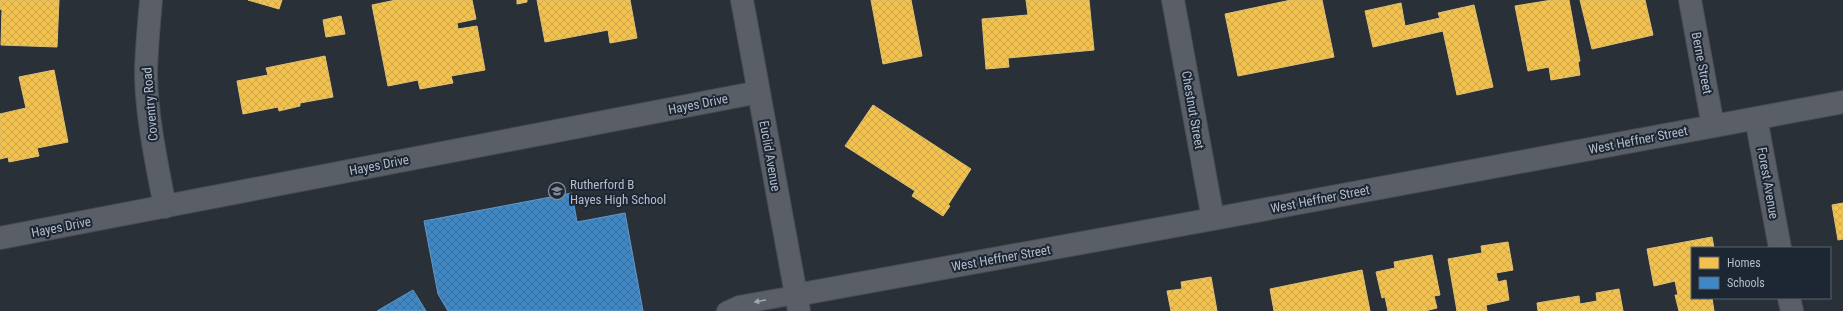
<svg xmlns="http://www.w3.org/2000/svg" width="1843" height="311" viewBox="0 0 1843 311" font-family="'Roboto Condensed',sans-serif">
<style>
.homes{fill:url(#homes-cross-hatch);stroke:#dfc073}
.schools{fill:url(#schools-cross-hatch);stroke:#6298c6}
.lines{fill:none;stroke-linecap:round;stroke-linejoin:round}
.service-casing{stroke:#484c53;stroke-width:20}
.minor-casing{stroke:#484c53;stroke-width:24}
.service{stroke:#5a5e66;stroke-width:18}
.minor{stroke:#5a5e66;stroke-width:22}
.oneway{fill:#a2a9b5}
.labels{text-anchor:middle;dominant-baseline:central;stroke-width:4;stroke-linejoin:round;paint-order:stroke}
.street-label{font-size:13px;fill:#b4bcc9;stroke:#1d2633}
.poi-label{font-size:13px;fill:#b4bcc9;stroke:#1d2633;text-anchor:start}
</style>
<defs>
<pattern id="homes-cross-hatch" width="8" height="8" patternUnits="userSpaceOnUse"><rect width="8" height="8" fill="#f2c14e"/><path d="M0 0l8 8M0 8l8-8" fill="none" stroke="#cca64a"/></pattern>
<pattern id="schools-cross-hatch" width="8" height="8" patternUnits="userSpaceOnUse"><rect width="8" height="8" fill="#3f88c5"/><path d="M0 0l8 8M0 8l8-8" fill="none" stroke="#3c709c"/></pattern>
</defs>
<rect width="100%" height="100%" fill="#2a3038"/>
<!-- homes -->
<path class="homes" d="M0 0H59L57 47 1 45 2 10 0 9Z
M248 0H282L279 9Z
M396 0H472L476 19 457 23 458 29 477 26 485 70 451 76 453 83 420 89 418 80 388 86 372 5Z
M517 0H527V2L517 4Z
M537 0H630L637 38 610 43 608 30 545 42Z
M871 0H911L922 56 883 64Z
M1026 0H1089L1094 50 1008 58 1009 67 986 69 982 19 1028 15Z
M1291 0H1322L1334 57 1238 76 1225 14Z
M1552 0H1569L1580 61 1578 62 1580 75 1551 80 1549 67 1528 71 1515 6Z
M1580 0H1645L1653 35 1592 49Z
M1401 3 1405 26 1440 18 1438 13 1474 5 1493 87 1457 95 1443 31 1373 47 1365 11Z
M341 16 345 34 326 37 323 20Z
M325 56 333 97 300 103V106L279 111 278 107 243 114 237 81 268 75 266 68Z
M54 70 68 142 37 148 39 156 9 162 8 157 0 159V114L26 108 19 77Z
M873 105 971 169 948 205 950 206 943 216 912 196 915 191 845 146Z
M1843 203V239L1838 240 1832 205Z
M1712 237 1714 248H1692V298H1712L1714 311H1679L1675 295H1678L1675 281 1654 286 1647 249Z
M1508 242 1513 270 1496 273 1498 282 1506 280 1509 300 1486 305 1487 311H1457L1448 259 1482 253 1481 246Z
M1432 255 1440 295 1434 296 1437 308 1425 311H1388L1385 297 1382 298 1376 272 1395 268 1394 262Z
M1362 270 1370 311H1274L1270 289Z
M1211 277 1217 311H1171L1167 291 1182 289 1181 282Z
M1619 289 1623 311H1538L1537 303 1579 296 1580 304 1597 301 1596 293Z"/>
<!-- schools -->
<path class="schools" d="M572 193 577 222 625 213 643 311H448L438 294 424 221Z
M413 290 426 311H377Z"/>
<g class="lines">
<!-- service casing -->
<g class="service-casing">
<path id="service" d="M726 311 739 305 796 295"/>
</g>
<!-- minor casing -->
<g class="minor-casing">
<path id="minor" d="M151 0C149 26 146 51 146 76 147 120 157 164 165 207
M742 0 799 311
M1173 0 1213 219
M1690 0 1713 126
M1756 118 1780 248
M0 238 759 92
M796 295 1213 219 1843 102
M1789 298 1792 311"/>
</g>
<!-- service -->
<use href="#service" class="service"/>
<!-- minor -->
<use href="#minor" class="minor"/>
</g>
<!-- one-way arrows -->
<defs><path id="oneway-solid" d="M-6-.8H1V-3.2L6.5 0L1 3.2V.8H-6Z"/></defs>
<use class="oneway" href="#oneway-solid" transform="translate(760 301) rotate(170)"/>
<!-- icons -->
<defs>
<g id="school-ring" transform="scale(0.9)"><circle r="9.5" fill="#1d2633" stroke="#848b96" stroke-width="1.5"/><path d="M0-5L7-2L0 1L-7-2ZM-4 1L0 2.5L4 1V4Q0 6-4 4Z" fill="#848b96"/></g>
</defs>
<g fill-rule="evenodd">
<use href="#school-ring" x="557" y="191"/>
</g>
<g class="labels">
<!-- street labels -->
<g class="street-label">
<text transform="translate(1702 63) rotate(79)">Berne Street</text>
<text transform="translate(150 104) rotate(-95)">Coventry Road</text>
<text transform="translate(698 104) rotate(-11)">Hayes Drive</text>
<text transform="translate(1193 110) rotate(80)">Chestnut Street</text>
<text transform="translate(1638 140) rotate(-11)">West Heffner Street</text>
<text transform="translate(770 156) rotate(80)">Euclid Avenue</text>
<text transform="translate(379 165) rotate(-11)">Hayes Drive</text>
<text transform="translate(1768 183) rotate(80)">Forest Avenue</text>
<text transform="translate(1320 199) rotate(-11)">West Heffner Street</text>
<text transform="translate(61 227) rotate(-11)">Hayes Drive</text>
<text transform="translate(1001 258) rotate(-10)">West Heffner Street</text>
</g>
<!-- poi labels -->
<g class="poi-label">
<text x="570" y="184">Rutherford B<tspan x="570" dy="15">Hayes High School</tspan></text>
</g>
</g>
<!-- legend -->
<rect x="1691" y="247" width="140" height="52" fill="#1d2633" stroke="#59626f"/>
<rect x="1699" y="257" width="20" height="12" fill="#f2c14e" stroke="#59626f"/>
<text x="1727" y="267" font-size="12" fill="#b4bcc9">Homes</text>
<rect x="1699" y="277" width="20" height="12" fill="#3f88c5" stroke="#59626f"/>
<text x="1727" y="287" font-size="12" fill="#b4bcc9">Schools</text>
</svg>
